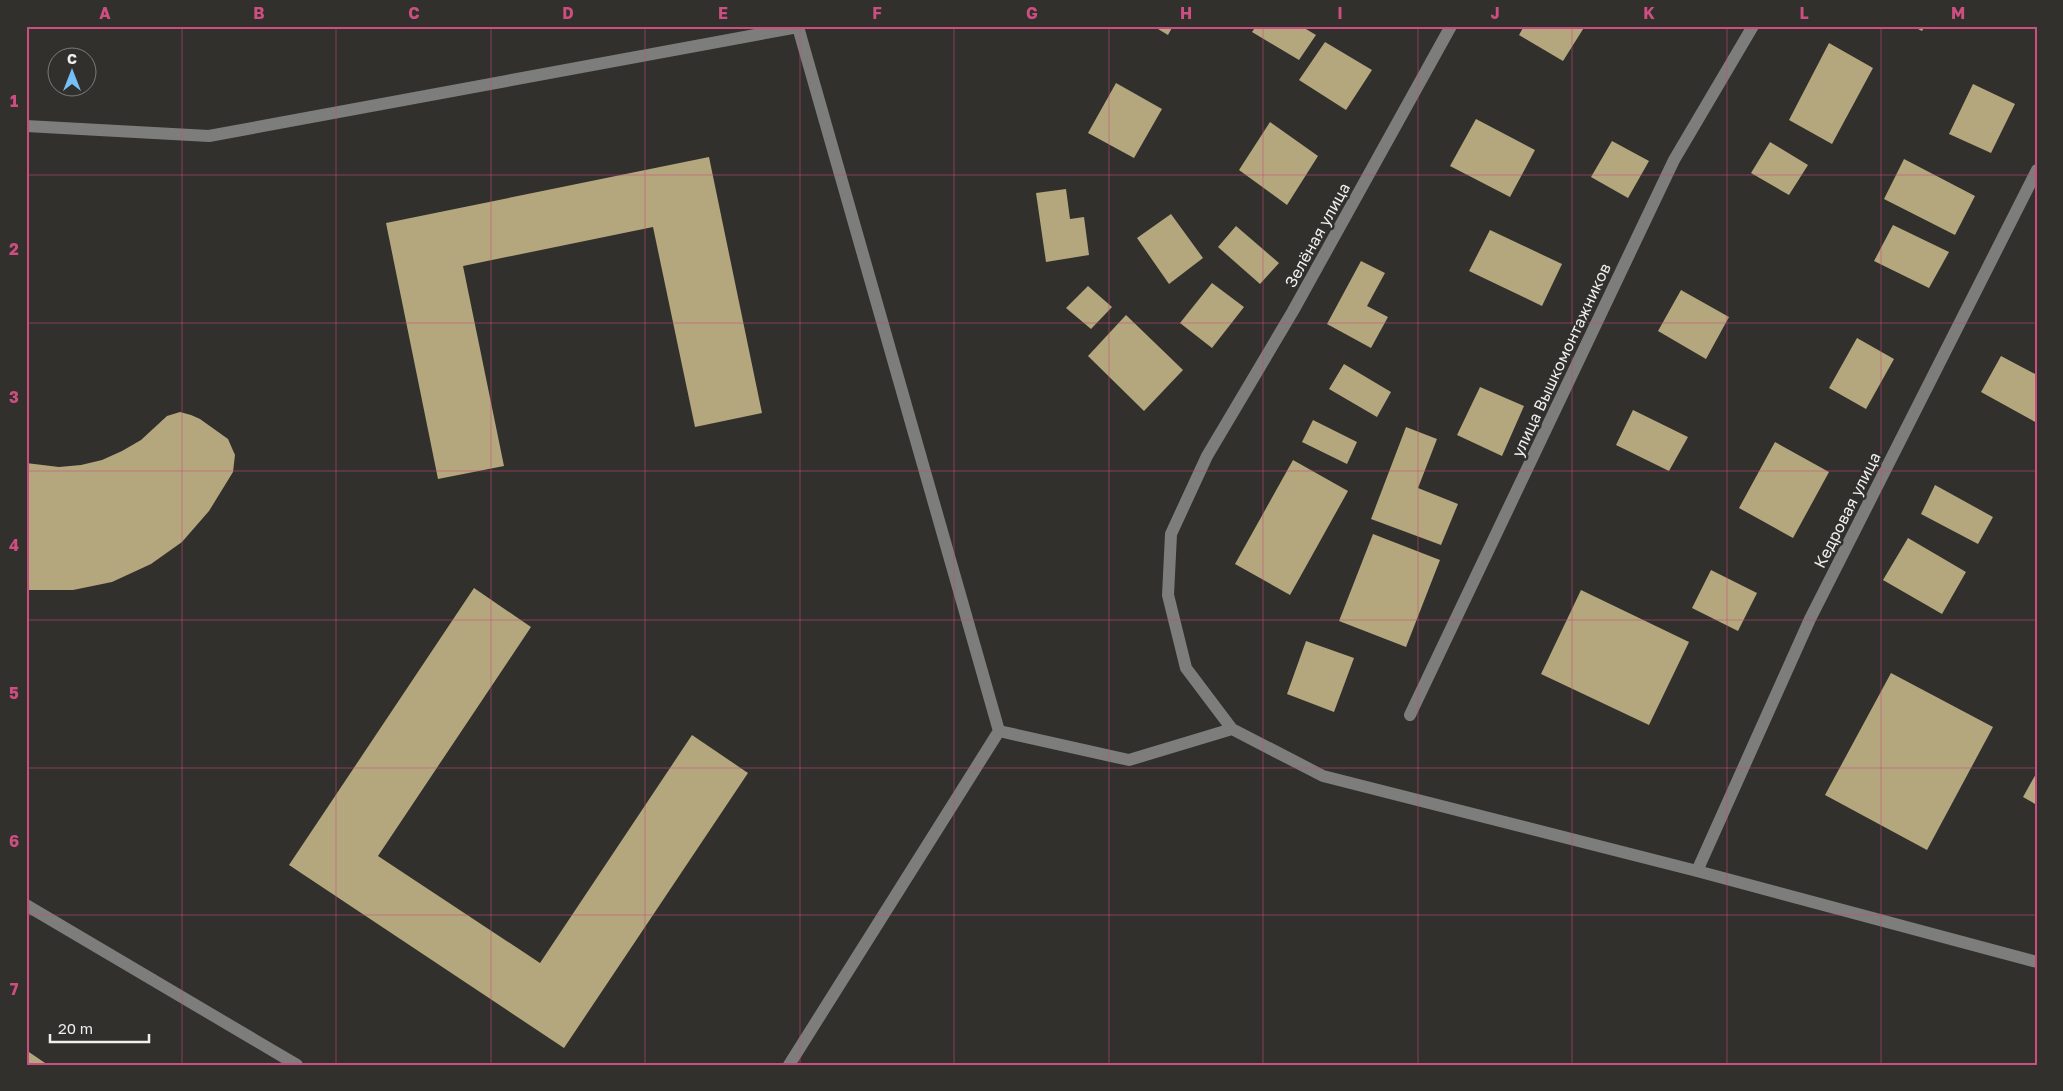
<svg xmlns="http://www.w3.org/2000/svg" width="2063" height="1091" viewBox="0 0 2063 1091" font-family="'Golos Text',sans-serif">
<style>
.building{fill:#b4a77d}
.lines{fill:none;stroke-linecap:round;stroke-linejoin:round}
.minor{stroke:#7d7d7b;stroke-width:12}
.grid{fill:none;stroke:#cd4e80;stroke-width:1;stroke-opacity:0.55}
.labels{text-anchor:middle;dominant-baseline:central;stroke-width:5;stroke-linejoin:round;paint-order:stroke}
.street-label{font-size:16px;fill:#efefed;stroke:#31302d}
.neatline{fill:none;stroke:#cd4e80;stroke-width:2}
.grid-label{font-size:16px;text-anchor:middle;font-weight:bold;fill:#cd4e80}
</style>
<rect width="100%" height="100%" fill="#31302d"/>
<!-- building -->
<path class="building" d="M1153 26H1173L1168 35Z
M1256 26H1301L1316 35 1299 60 1252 32Z
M1524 26H1585L1563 61 1519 35Z
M1912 26H1925L1922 31Z
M1325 42 1372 70 1346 110 1299 80Z
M1829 43 1873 68 1832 144 1789 120Z
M1116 83 1162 109 1134 158 1088 133Z
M1973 84 2015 104 1991 153 1949 134Z
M1476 119 1535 150 1510 197 1450 166Z
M1270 122 1318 156 1287 205 1239 170Z
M1612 141 1649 161 1628 198 1591 177Z
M1770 142 1808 165 1789 195 1751 173Z
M709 157 762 413 695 427 653 227 463 266 504 466 438 479 386 223Z
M1904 159 1975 196 1955 235 1884 199Z
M1066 189 1070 219 1084 217 1089 255 1046 262 1036 193Z
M1171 214 1203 258 1169 284 1137 238Z
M1893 225 1949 252 1929 288 1874 261Z
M1236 226 1279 263 1260 284 1218 247Z
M1490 230 1562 264 1542 306 1469 271Z
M1361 261 1385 273 1367 306 1388 317 1371 348 1327 324Z
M1212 283 1244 307 1212 348 1180 323Z
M1088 286 1112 307 1091 329 1066 308Z
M1681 290 1729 317 1706 359 1658 331Z
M1126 315 1183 370 1144 411 1088 356Z
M1857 338 1894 359 1866 409 1829 388Z
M2001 356 2037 375V423L1981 392Z
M1344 364 1391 392 1377 417 1329 389Z
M1480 387 1524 406 1502 456 1457 435Z
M1633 410 1688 437 1669 471 1616 445Z
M180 412 191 415 200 419 228 439 235 455 233 472 209 511 182 542 151 564 112 582 73 590H26V463L59 467 81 465 102 460 122 451 141 440 167 416Z
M1313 420 1357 442 1347 464 1302 442Z
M1406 427 1437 439 1418 488 1458 504 1441 545 1371 519Z
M1775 442 1829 472 1793 538 1739 508Z
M1293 460 1348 491 1290 595 1235 564Z
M1935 485 1993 517 1978 544 1921 514Z
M1373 534 1440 560 1406 647 1339 621Z
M1908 538 1966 572 1942 614 1883 580Z
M1711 570 1757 593 1738 631 1692 608Z
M474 588 531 627 378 856 540 963 692 735 748 773 564 1048 289 865Z
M1581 590 1689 642 1649 725 1541 674Z
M1306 641 1354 658 1334 712 1287 694Z
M1891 673 1993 727 1927 850 1825 795Z
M2037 772V805L2023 797Z
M26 1050 48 1065H26Z"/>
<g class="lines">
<!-- minor -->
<path class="minor" d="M1451 26 1293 311 1207 456 1171 534 1168 595 1186 668 1232 729 1323 776 1697 871 2037 962
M26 126 209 136 798 27 999 731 789 1065
M1410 715 1674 160 1753 26
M999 731 1129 760 1232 729
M1697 871 1810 619 2037 170
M26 905 297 1065"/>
</g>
<!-- grid -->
<path class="grid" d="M182 26V1065M336 26V1065M491 26V1065M645 26V1065M800 26V1065M954 26V1065M1109 26V1065M1263 26V1065M1418 26V1065M1572 26V1065M1727 26V1065M1881 26V1065M26 175H2037M26 323H2037M26 471H2037M26 620H2037M26 768H2037M26 915H2037"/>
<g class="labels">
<!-- street labels -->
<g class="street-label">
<text transform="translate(1317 235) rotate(-61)">Зелёная улица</text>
<text transform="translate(1561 360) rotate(-65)">улица Вышкомонтажников</text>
<text transform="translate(1847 510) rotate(-63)">Кедровая улица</text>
</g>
</g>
<!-- border -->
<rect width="2063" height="1091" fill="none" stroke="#31302d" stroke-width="55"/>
<!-- north arrow -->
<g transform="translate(72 72)"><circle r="24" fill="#31302d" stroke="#7d7c7a"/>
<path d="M0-4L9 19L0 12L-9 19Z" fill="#76c0f7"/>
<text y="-8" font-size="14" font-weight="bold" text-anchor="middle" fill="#efefed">С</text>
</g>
<!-- scale -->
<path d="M50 1034v8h99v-8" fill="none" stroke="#efefed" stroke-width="2.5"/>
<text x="58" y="1034" font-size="15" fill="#efefed" stroke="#31302d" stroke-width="4" paint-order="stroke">20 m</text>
<rect x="28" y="28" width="2008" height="1036" class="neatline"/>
<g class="grid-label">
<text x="105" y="19">A</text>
<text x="259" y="19">B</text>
<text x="414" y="19">C</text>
<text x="568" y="19">D</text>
<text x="723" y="19">E</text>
<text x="877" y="19">F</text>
<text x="1032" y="19">G</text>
<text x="1186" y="19">H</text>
<text x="1340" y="19">I</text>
<text x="1495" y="19">J</text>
<text x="1649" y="19">K</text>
<text x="1804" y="19">L</text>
<text x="1958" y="19">M</text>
<text x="14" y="107">1</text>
<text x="14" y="255">2</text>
<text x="14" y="403">3</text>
<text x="14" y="551">4</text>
<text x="14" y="699">5</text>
<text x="14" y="847">6</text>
<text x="14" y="995">7</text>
</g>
</svg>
